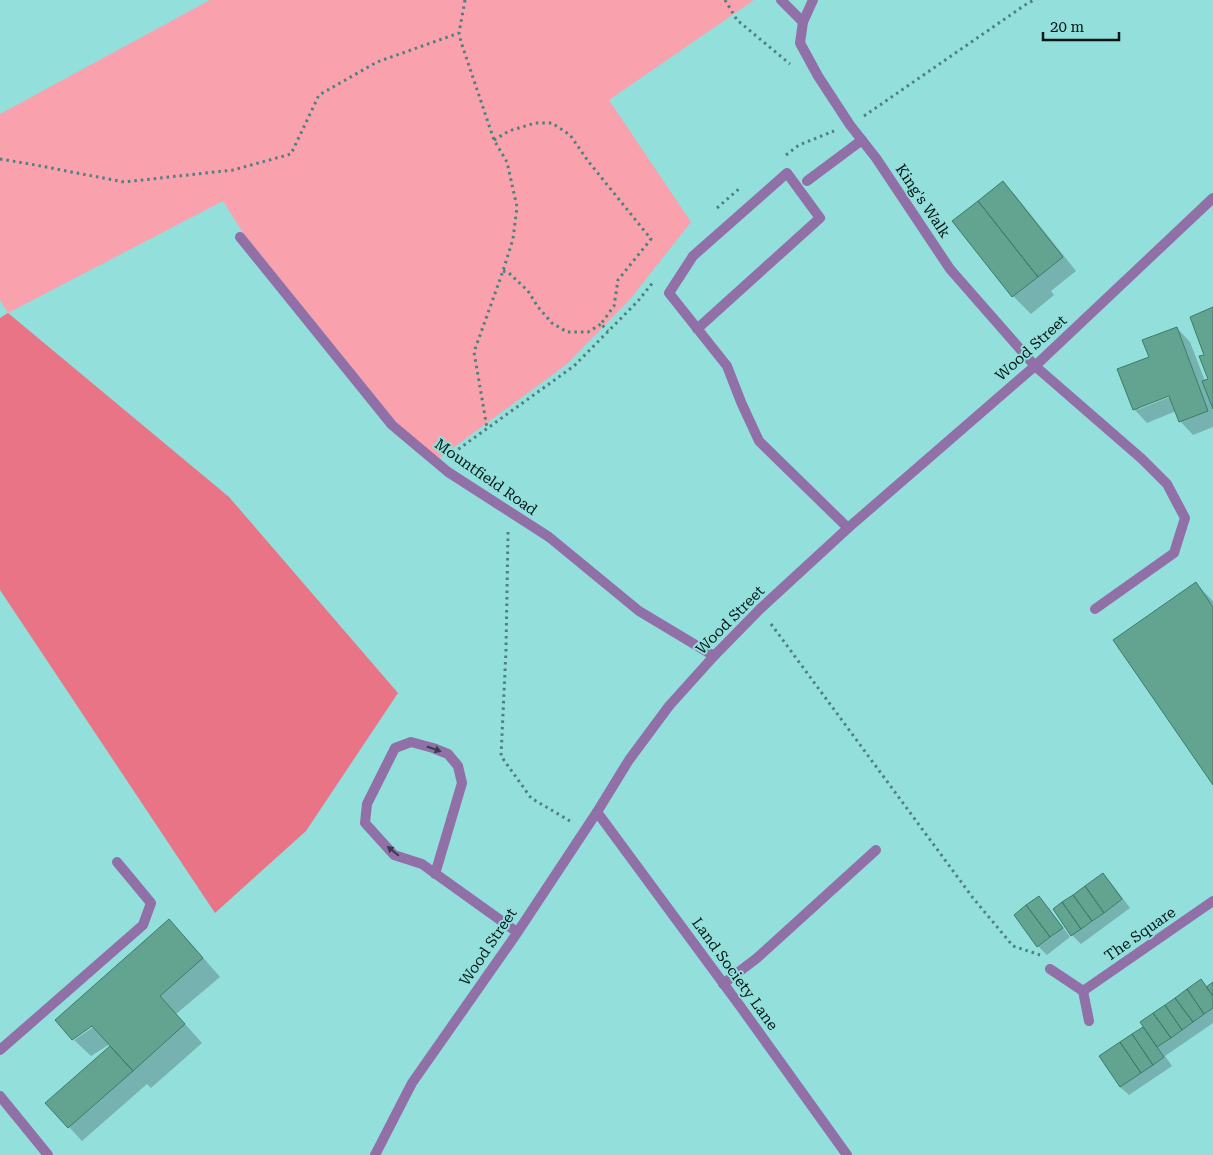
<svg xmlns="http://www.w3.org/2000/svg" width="1213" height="1155" viewBox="0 0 1213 1155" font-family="'Roboto Serif',serif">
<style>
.green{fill:#f9a1ac}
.forest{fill:#e87486}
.shadow{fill:#0003;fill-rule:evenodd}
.building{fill:#62a48f;stroke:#3b7d6a}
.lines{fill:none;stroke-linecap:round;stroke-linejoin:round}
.path{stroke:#4e807e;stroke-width:3;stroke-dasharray:2.5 4;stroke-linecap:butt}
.service{stroke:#916fa7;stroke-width:10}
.minor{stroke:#916fa7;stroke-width:10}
.tertiary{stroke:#916fa7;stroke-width:10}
.oneway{fill:#3b3a4f}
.labels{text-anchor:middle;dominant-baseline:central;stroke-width:4;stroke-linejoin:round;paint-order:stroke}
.street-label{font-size:15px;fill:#011615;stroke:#93dfdc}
</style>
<rect width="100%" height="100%" fill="#93dfdc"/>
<!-- green -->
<path class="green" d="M210 0H754L609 100 691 222 631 298 567 364 438 459 396 422 243 233 223 201 8 313 0 300V114Z"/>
<!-- forest -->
<path class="forest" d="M8 313 229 497 398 693 306 831 215 913 0 590V318Z"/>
<!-- shadow -->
<path class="shadow" d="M1003 182 1016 196 1076 271 1051 291 1054 295 1031 314 1013 296 954 221Z
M1213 309V427L1193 435 1180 421 1176 411 1147 423 1134 409 1150 358 1177 328 1190 342 1205 381 1210 380 1206 356ZM1174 393 1175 395 1139 409V406Z
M1196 584 1213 601V783Z
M1103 875 1112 884 1130 908 1081 944 1072 935Z
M1039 898 1048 907 1070 937 1047 955 1038 946Z
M169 921 187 939 220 977 176 1014 202 1043 151 1088 147 1084 82 1141 47 1103 112 1046 110 1044 91 1056 74 1040 98 1024Z
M1201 981 1207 987 1213 983V1023L1165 1056 1172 1066 1129 1095 1120 1087 1100 1056 1145 1027Z"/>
<!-- building -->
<path class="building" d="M1003 181 1063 257 1038 277 978 201Z
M978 201 1038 277 1012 297 952 221Z
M1213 307V409L1202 381 1208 379 1199 356 1204 355 1190 317Z
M1177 327 1208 411 1179 422 1169 396 1133 410 1117 369 1149 357 1142 340Z
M1196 582 1213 607V785L1113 640Z
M1103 873 1122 899 1104 913 1085 886Z
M1085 886 1104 913 1092 921 1073 895Z
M1073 895 1092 921 1081 929 1062 902Z
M1039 896 1063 928 1050 937 1026 905Z
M1062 902 1081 929 1071 936 1053 909Z
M1026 905 1050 937 1037 947 1014 915Z
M169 919 203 958 160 996 185 1024 133 1071 92 1026 72 1040 55 1020Z
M1201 979 1213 996V1008L1204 1014 1187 989Z
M1213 982V996L1206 987Z
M1187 989 1204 1014 1193 1022 1175 998Z
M1175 998 1193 1022 1182 1030 1165 1005Z
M1165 1005 1182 1030 1171 1038 1153 1013Z
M1153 1013 1171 1038 1157 1047 1140 1022Z
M1143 1027 1164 1057 1153 1065 1132 1034Z
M1132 1034 1153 1065 1141 1073 1120 1042Z
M1120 1042 1141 1073 1120 1087 1099 1056Z
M110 1046 133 1071 68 1128 45 1103Z"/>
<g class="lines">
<!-- path -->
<path class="path" d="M465 0 459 33 461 42 494 140 507 162 517 207 513 239 503 271 474 352 487 428
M725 0 737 20 790 64
M864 116 1025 5 1034 0
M494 140 509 131 535 123H552L570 135 588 161 651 239 618 280 614 306 601 324 608 331
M786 155 799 145 834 131
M0 159 30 164 124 182 233 170 291 154 319 95 377 62 459 33
M717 208 740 188
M503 271 509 273 528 291 538 307 552 323 567 332H588L601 324
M453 453 574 366 638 301 654 281
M508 532 506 650 501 756 531 798 570 821
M771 624 973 898 1013 946 1040 955"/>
<!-- service -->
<path class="service" d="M781 0 803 22
M807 181 862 140
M697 329 820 218 787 173 693 256 669 293 727 366 741 402 759 441 848 528
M1035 366 1142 459 1167 484 1185 518 1174 553 1095 609
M435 874 462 783 458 766 448 754 433 748 411 742 395 748 367 804 365 823 394 855 422 864 517 932
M723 984 757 958 876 850
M1083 991 1089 1021
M0 1050 143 925 151 903 117 862"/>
<!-- minor -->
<path class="minor" d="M813 0 803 22 800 43 818 76 850 125 876 158 950 269 1035 366
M240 237 392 425 448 472 549 537 639 611 714 656
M597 812 740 1006 847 1155
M1050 969 1083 991 1213 901
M0 1096 48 1155"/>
<!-- tertiary -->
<path class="tertiary" d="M375 1155 412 1083 515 936 597 812 629 760 669 706 714 656 760 609 848 528 1035 366 1213 198"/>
</g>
<!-- one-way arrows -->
<defs><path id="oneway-solid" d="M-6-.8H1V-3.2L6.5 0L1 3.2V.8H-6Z" transform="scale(1.25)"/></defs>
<g class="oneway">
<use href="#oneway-solid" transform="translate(434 749) rotate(19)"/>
<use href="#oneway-solid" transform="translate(393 851) rotate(-141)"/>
</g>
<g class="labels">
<!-- street labels -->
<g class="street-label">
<text transform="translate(923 201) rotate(56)">King's Walk</text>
<text transform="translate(1031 348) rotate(-42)">Wood Street</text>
<text transform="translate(486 477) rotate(35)">Mountfield Road</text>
<text transform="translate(730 620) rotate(-45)">Wood Street</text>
<text transform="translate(1140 934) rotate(-35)">The Square</text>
<text transform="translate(488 947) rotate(-56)">Wood Street</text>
<text transform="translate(735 974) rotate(54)">Land Society Lane</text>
</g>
</g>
<!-- scale -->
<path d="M1043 32v8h76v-8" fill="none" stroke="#011615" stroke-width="2.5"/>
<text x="1050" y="32" font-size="15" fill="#011615" stroke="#93dfdc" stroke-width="4" paint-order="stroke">20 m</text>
</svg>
